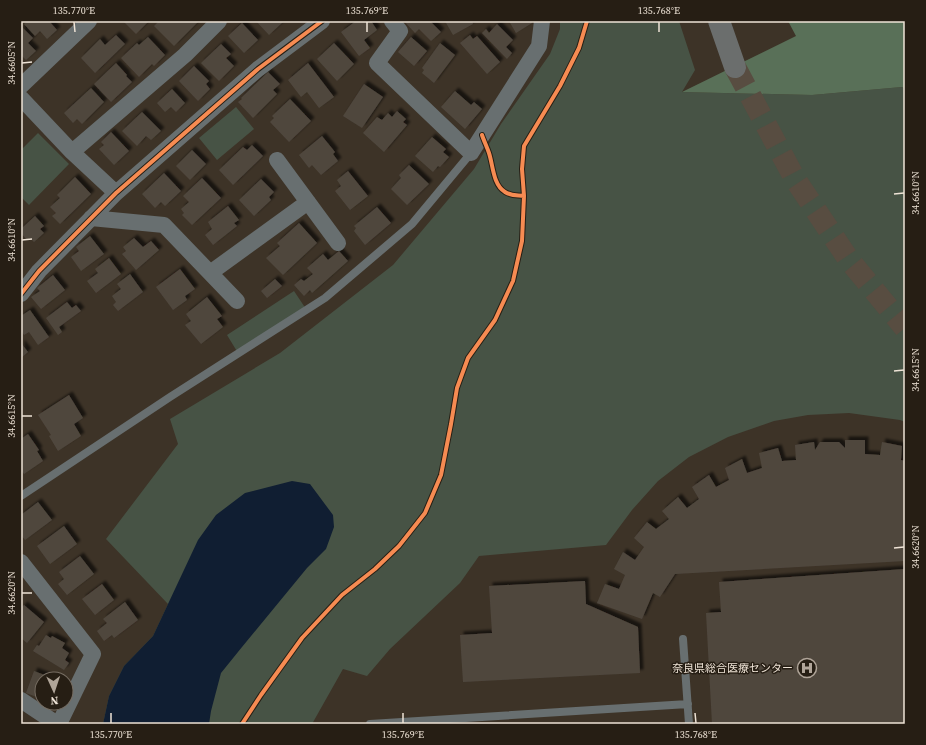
<svg xmlns="http://www.w3.org/2000/svg" width="926" height="745" viewBox="0 0 926 745" font-family="'Source Serif 4','Noto Sans JP',serif">
<style>
.green{fill:#475345}
.forest{fill:#597058}
.water{fill:#101e32}
.building{fill:#4f473e;filter:url(#shadow)}
.lines{fill:none;stroke-linecap:round;stroke-linejoin:round}
.primary-tunnel{stroke:#584d41;stroke-width:22;stroke-dasharray:22 11;stroke-linecap:butt}
.service{stroke:#686f70;stroke-width:8}
.minor{stroke:#686f70;stroke-width:16}
.primary{stroke:#6b6e6d;stroke-width:22}
.cycleway-casing{stroke:#261e14;stroke-width:6}
.cycleway{stroke:#f68b52;stroke-width:4}
.ticks{fill:none;stroke:#eee3d6;stroke-width:1.5}
.labels{text-anchor:middle;dominant-baseline:central;stroke-width:3;stroke-linejoin:round;paint-order:stroke}
.poi-label{font-size:11px;fill:#eee3d6;stroke:#261e14;text-anchor:end}
.neatline{fill:none;stroke:#eee3d6;stroke-width:1.5}
.ticks-label{font-size:10px;text-anchor:middle;fill:#eee3d6}
</style>
<defs>
<filter id="shadow"><feDropShadow dx="3.5" dy="-3.5" stdDeviation="1" flood-color="#0009"/></filter>
</defs>
<rect width="100%" height="100%" fill="#3d3327"/>
<!-- green -->
<path class="green" d="M560 21H679L695 70 682 92 812 95 902 87 905 89V422L900 420 849 413 808 415 774 421 728 437 689 457 658 481 632 510 606 545 479 556 460 583 390 649 367 676 343 669 312 724H103L109 696 124 666 153 636 168 604 106 539 178 444 170 419 280 353 393 265 474 169 501 124 550 54 560 29Z
M236 107 254 129 217 160 199 138Z
M38 133 69 164 29 205 21 197V150Z
M294 291 306 309 238 353 227 335Z"/>
<!-- forest -->
<path class="forest" d="M788 21H905V89L902 87 812 95 682 92 796 36Z"/>
<!-- water -->
<path class="water" d="M292 481 310 484 333 515 334 527 326 549 307 568 242 647 221 673 211 711 209 724H103L109 696 124 666 153 636 198 540 216 515 245 493Z"/>
<!-- building -->
<path class="building" d="M28 21H49L57 30 47 39 40 31 35 36 24 24Z
M123 21H149L136 34Z
M159 21H199L174 46 154 26Z
M256 21H282L283 22 269 35Z
M356 21H371L377 30 364 40 370 48 359 56 341 32Z
M404 21H430L441 32 431 41 419 29 415 33Z
M445 21H472L473 24 453 35Z
M509 21H531L532 23 516 33Z
M242 23 258 40 244 53 228 36Z
M497 24 513 40 506 47 512 53 507 59 482 33 486 29 489 33Z
M22 27 33 38 28 43 36 51 26 60 21 55V28Z
M116 35 125 44 95 73 81 58 100 39 105 45Z
M470 35 473 39 477 36 500 62 487 74 460 43Z
M148 37 165 55 154 66 152 64 139 77 121 58 137 43 139 45Z
M411 37 427 51 414 66 398 52Z
M334 43 354 64 337 81 317 59Z
M440 43 455 55 434 83 422 73 424 70 422 68Z
M221 44 231 54 226 58 234 66 219 81 201 63Z
M116 63 127 75 126 76 132 82 111 102 94 84Z
M308 63 334 97 319 108 307 92 301 97 288 80Z
M194 66 209 81 206 84 210 89 198 101 179 81Z
M268 72 280 84 273 90 277 94 253 118 238 102 242 99 241 98Z
M364 84 383 97 362 128 343 116Z
M91 88 104 102 82 124 77 119 73 123 64 113Z
M172 89 185 103 176 112 171 107 165 112 157 103Z
M455 91 471 105 474 102 482 109 465 129 441 107Z
M290 99 311 121 289 142 270 122 274 118 272 116Z
M397 111 406 119 403 122 407 125 384 152 363 133 377 117 382 120 388 113 392 117Z
M142 112 161 131 151 140 146 136 137 146 122 131Z
M111 132 129 151 114 165 99 149 104 145 101 142Z
M322 136 335 152 333 154 338 161 321 175 312 165 309 168 299 155Z
M432 137 446 149 443 152 449 157 440 167 438 166 433 172 415 156Z
M252 145 263 156 233 185 219 170 243 147 247 150Z
M192 150 206 164 190 180 176 166Z
M409 165 429 184 407 205 391 189 401 178 399 175Z
M348 171 368 196 350 210 335 191 341 186 337 180Z
M164 173 181 191 165 206 161 202 155 208 142 194Z
M75 177 91 194 60 224 52 216 56 213 50 207 60 198 57 195Z
M202 178 221 198 192 225 182 215 184 213 181 209 189 202 183 196Z
M261 179 274 192 269 197 271 200 254 216 239 200Z
M228 206 239 220 234 223 237 226 213 245 205 235 212 229 208 222Z
M377 207 391 223 365 245 354 231 356 228 354 226Z
M35 216 44 226 40 229 44 233 34 242 30 238 27 240 21 233V229Z
M299 223 317 243 283 275 266 258 280 246 277 243Z
M90 236 104 254 81 271 71 257 79 251 76 247Z
M134 238 143 247 151 241 159 250 136 270 122 254 126 251 123 247Z
M339 251 348 261 312 293 310 290 304 296 294 285 301 279 304 281 313 274 307 268 323 254 328 260Z
M109 258 121 274 96 293 87 281 98 273 95 269Z
M180 269 195 289 185 296 187 300 173 310 156 287Z
M130 274 143 292 118 311 113 305 116 302 112 296 121 289 117 284Z
M53 275 65 290 41 309 31 297 40 291 37 288Z
M275 279 282 286 267 298 261 291Z
M207 297 222 316 217 319 223 327 201 344 185 325 191 321 186 314Z
M67 302 72 308 76 305 81 311 59 327 62 332 58 335 46 318Z
M30 310 49 337 38 345 29 332 24 335 21 330V316Z
M21 343 28 352 21 358Z
M69 395 83 418 74 424 81 436 58 451 49 436 51 435 38 415Z
M28 434 39 450 37 451 43 461 24 474 21 470V439Z
M845 440H865V454L880 455 882 442 902 446 901 460 905 461V561L675 574 660 597 653 593 642 619 597 603 605 584 619 589 625 575 614 569 623 552 635 560 644 547 634 538 647 522 656 529 669 519 662 511 678 497 687 508 699 499 692 487 709 475 716 487 729 480 725 468 742 459 747 473 762 468 759 453 778 448 782 461 796 460 795 445 814 442 815 450 820 442H839L845 448Z
M38 502 52 520 25 540 21 535V515Z
M64 526 77 544 50 564 37 546Z
M80 556 94 574 67 595 58 584 64 579 59 572Z
M905 569V724H712L706 613 721 612 719 582Z
M585 581 586 604 638 627 640 673 463 682 460 635 492 633 489 586Z
M102 584 114 600 95 615 82 599Z
M125 602 138 620 114 638 112 635 104 641 97 631 107 623 103 619Z
M24 605 44 622 27 643 21 638V608Z
M46 635 51 638 52 636 65 643 62 648 69 653 65 660 69 663 64 670 33 651 37 645 39 646Z
M34 671 55 679H42V699L26 693Z"/>
<g class="lines">
<!-- primary-tunnel -->
<path class="primary-tunnel" d="M735 67 795 179 849 260 905 328"/>
<!-- service -->
<path class="service" d="M21 496 170 397 325 298 412 224 471 153
M683 639 689 724
M370 724 688 704"/>
<!-- minor -->
<path class="minor" d="M392 21 400 31 377 63 471 153 539 46 542 21
M21 86 89 21
M21 98 72 152 116 193
M72 152 185 55 219 21
M277 160 338 243
M91 218 164 225 237 301
M210 273 308 202
M21 294 39 271 116 193 258 69 322 21
M21 562 93 654 59 724
M21 700 57 724"/>
<!-- primary -->
<path class="primary" d="M719 21 735 67"/>
<!-- cycleway casing -->
<g class="cycleway-casing">
<path id="cycleway" d="M482 135C484 141 487 147 489 153 493 165 493 185 505 192 511 196 517 195 524 196
M21 294 39 271 116 193 258 69 322 21
M242 724 261 695 302 638 342 595 375 569 399 546 425 513 441 475 451 424 457 388 468 358 495 320 513 281 522 241 524 196 522 169 524 146 560 86 579 48 587 21"/>
</g>
<!-- cycleway -->
<use href="#cycleway" class="cycleway"/>
</g>
<!-- ticks -->
<path class="ticks" d="M74 22 75 32M367 22V32M659 22V32M22 63 32 62M894 194 904 193M22 240 32 239M894 371 904 370M22 416H32M894 548 904 547M22 593H32M111 713V723M403 713V723M695 713 696 723"/>
<!-- icons -->
<defs>
<g id="hospital-ring" transform="scale(1)"><circle r="9.5" fill="#261e14" stroke="#b0a599" stroke-width="1.5"/><path d="M-5-5h3v3.5h4V-5h3V5h-3V1.5h-4V5h-3Z" fill="#b0a599"/></g>
</defs>
<g fill-rule="evenodd">
<use href="#hospital-ring" x="807" y="668"/>
</g>
<g class="labels">
<!-- poi labels -->
<g class="poi-label">
<text x="793" y="668">奈良県総合医療センター</text>
</g>
</g>
<!-- border -->
<rect width="926" height="745" fill="none" stroke="#261e14" stroke-width="44"/>
<!-- north arrow -->
<g transform="translate(54 691) rotate(177)"><circle r="19" fill="#261e14" stroke="#766d62"/>
<path d="M0-3L7 15L0 10L-7 15Z" fill="#b0a599"/>
<text y="-6" font-size="11" font-weight="bold" text-anchor="middle" fill="#eee3d6">N</text>
</g>
<rect x="22" y="22" width="882" height="701" class="neatline"/>
<g class="ticks-label">
<text x="74" y="14">135.770°E</text>
<text x="367" y="14">135.769°E</text>
<text x="659" y="14">135.768°E</text>
<text transform="translate(11 63) rotate(-90)" y="4">34.6605°N</text>
<text transform="translate(915 193) rotate(-90)" y="4">34.6610°N</text>
<text transform="translate(11 240) rotate(-90)" y="4">34.6610°N</text>
<text transform="translate(915 370) rotate(-90)" y="4">34.6615°N</text>
<text transform="translate(11 416) rotate(-90)" y="4">34.6615°N</text>
<text transform="translate(915 547) rotate(-90)" y="4">34.6620°N</text>
<text transform="translate(11 593) rotate(-90)" y="4">34.6620°N</text>
<text x="111" y="738">135.770°E</text>
<text x="403" y="738">135.769°E</text>
<text x="696" y="738">135.768°E</text>
</g>
</svg>
